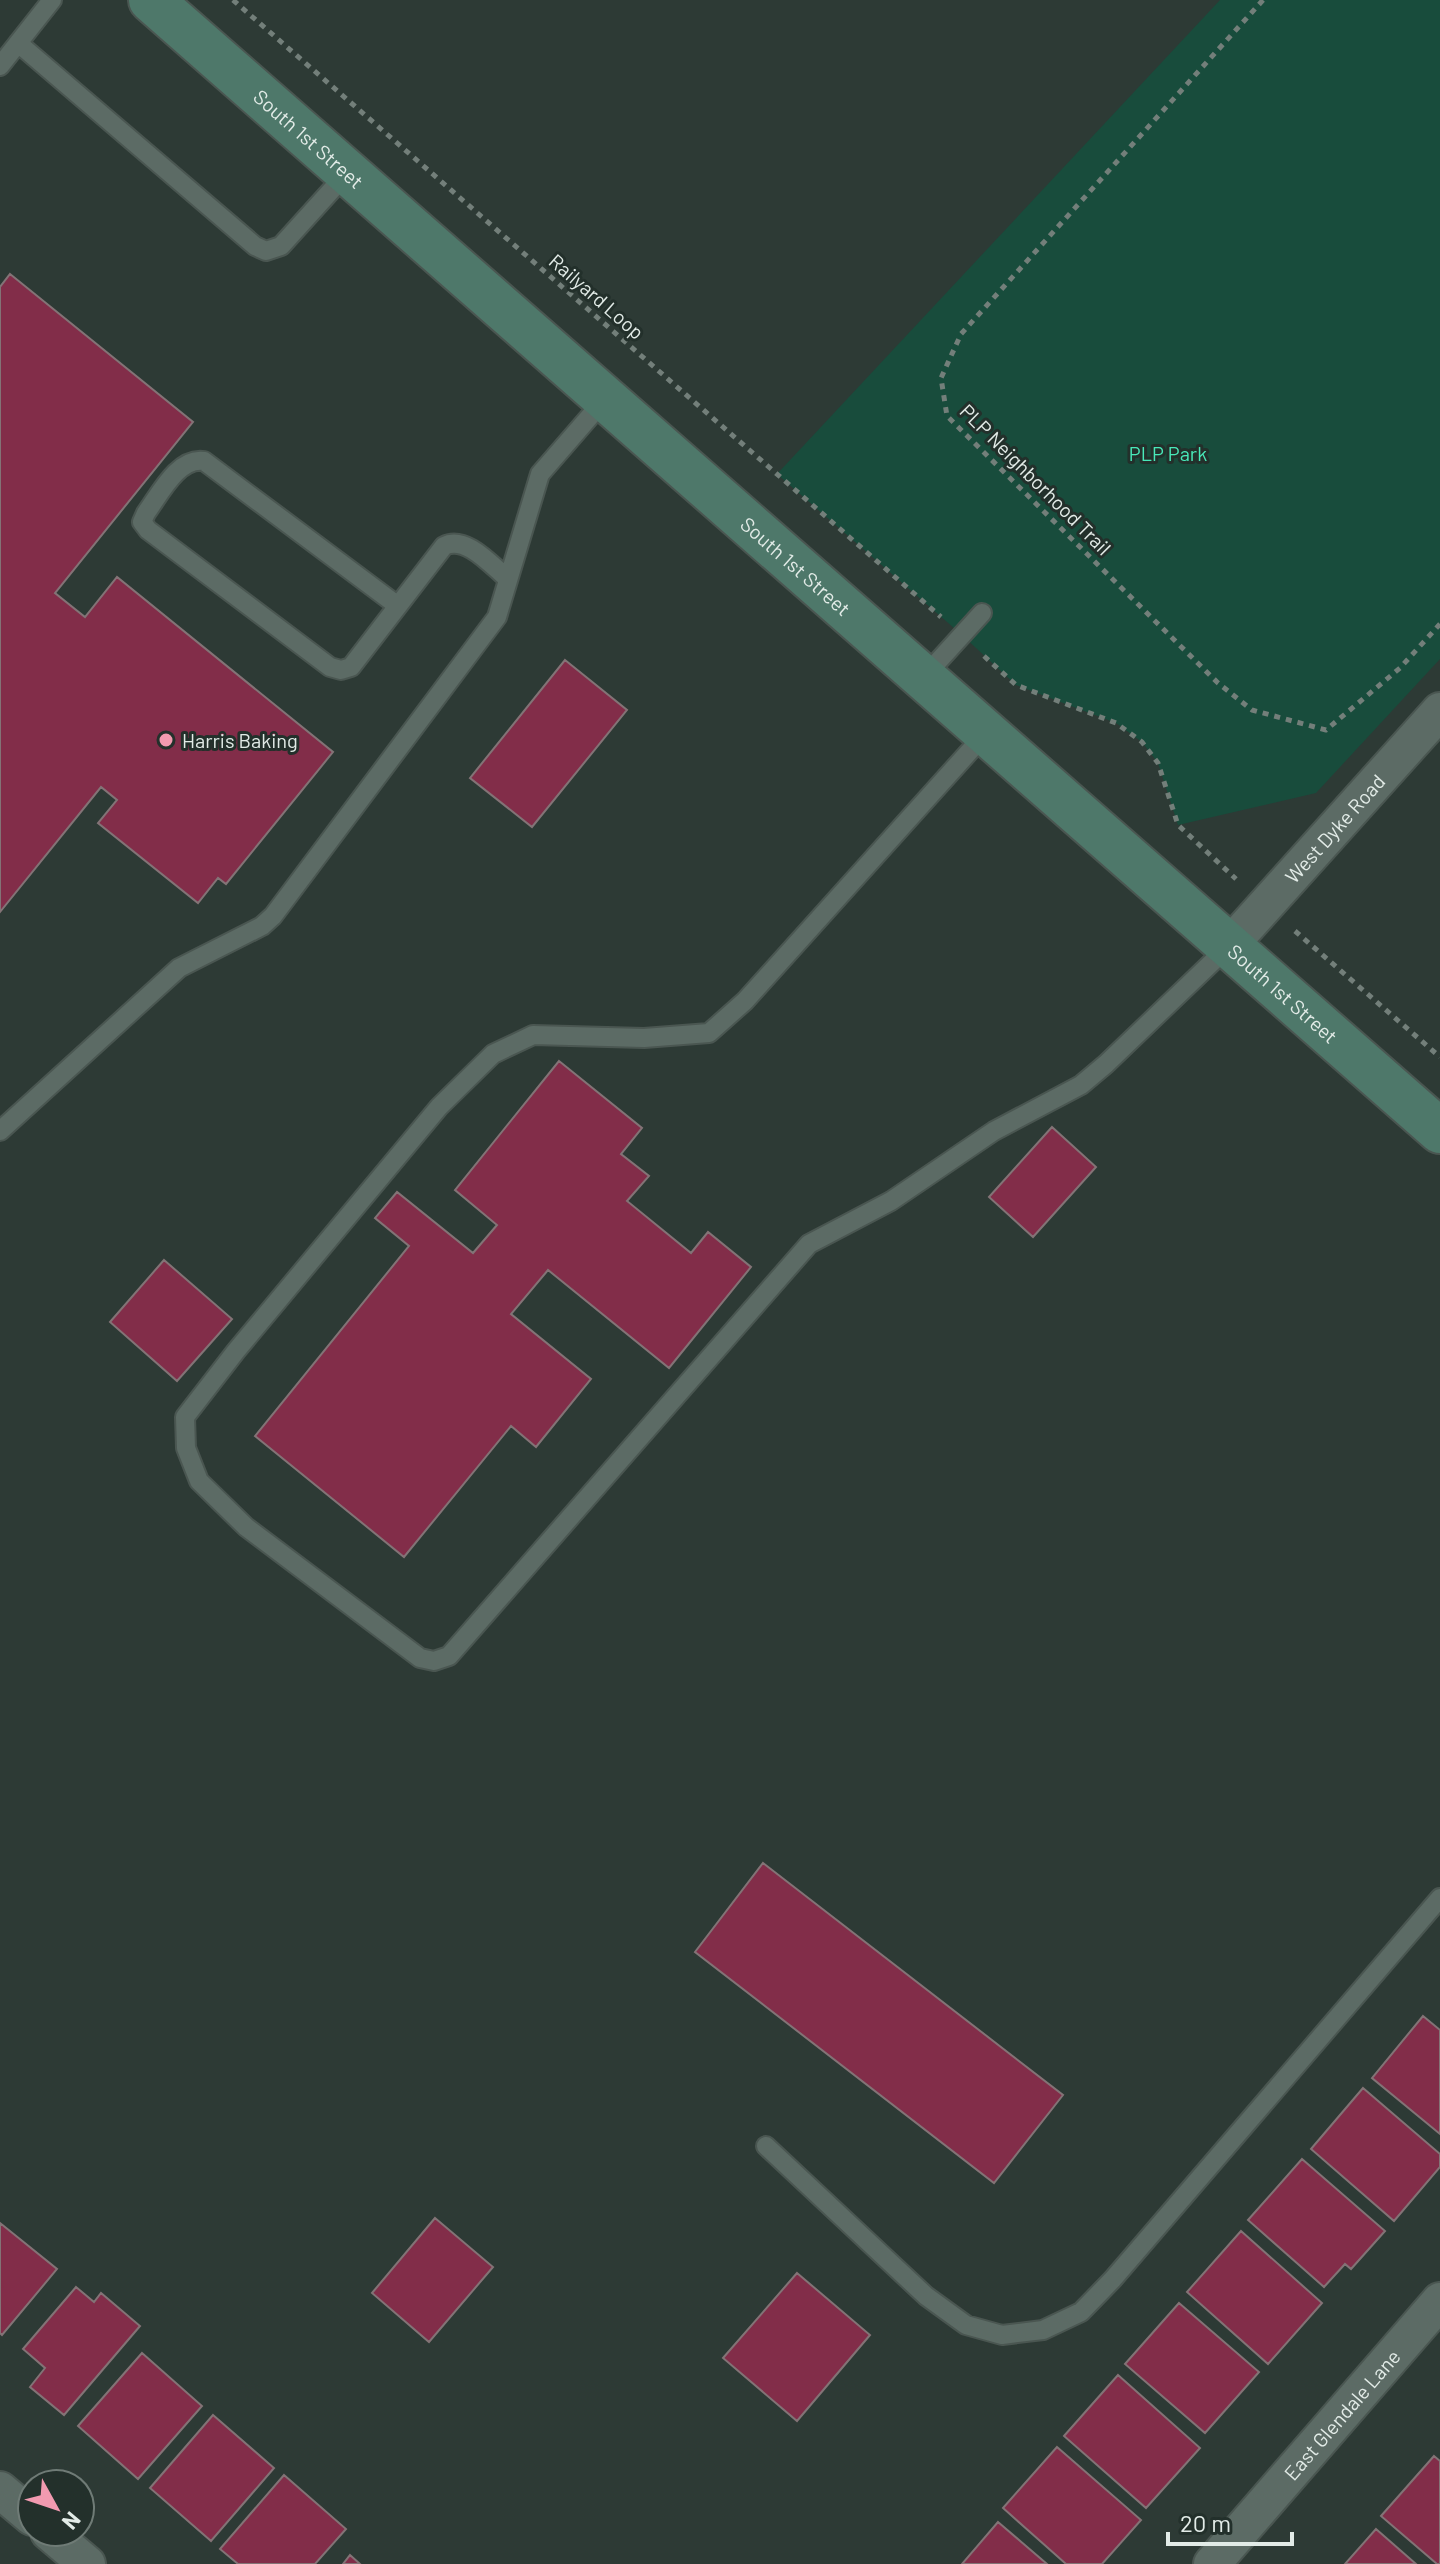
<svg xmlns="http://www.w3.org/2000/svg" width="1440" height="2564" viewBox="0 0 1440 2564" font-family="Barlow,sans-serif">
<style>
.green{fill:#184c3c}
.building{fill:#822d49;stroke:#837376;stroke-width:2}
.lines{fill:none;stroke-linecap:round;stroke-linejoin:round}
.lane-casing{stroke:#4a5651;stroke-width:22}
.street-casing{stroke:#4a5651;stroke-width:40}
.secondary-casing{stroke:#4a5651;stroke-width:48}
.path{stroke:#737f7a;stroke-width:5;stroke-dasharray:6 6;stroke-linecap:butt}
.lane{stroke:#5c6b65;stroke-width:18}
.street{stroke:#5c6b65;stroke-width:36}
.secondary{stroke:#4e786a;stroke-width:44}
.poi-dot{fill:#f29ab0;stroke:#23302b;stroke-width:3}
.labels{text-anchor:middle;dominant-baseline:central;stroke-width:6;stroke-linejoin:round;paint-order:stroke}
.street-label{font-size:20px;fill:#e2ebe7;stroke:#23302b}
.park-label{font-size:20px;fill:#48e9b9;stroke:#23302b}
.poi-label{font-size:20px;fill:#e2ebe7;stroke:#23302b;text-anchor:start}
</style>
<rect width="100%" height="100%" fill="#2d3a35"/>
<!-- green -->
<path class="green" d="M1220 0H1440V659L1316 793 1178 825 1158 763 1142 742 1116 723 1016 685 962 635 777 474Z"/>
<!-- building -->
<path class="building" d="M10 274 193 422 55 593 85 617 117 577 333 752 226 884 218 878 198 903 98 823 117 800 101 787 0 912V287Z
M565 660 627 710 532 827 470 778Z
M559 1061 642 1128 621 1154 649 1176 627 1201 691 1253 708 1232 751 1267 669 1368 548 1270 511 1314 591 1379 536 1447 511 1426 404 1557 255 1436 409 1246 375 1218 397 1192 473 1253 497 1225 455 1190Z
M1052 1127 1096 1167 1033 1237 989 1197Z
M164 1260 232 1319 177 1381 110 1322Z
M763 1863 1063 2095 994 2183 695 1952Z
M1423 2016 1440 2030V2134L1372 2078Z
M1363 2088 1440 2154V2167L1394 2221 1311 2149Z
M1302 2159 1385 2231 1351 2269 1345 2264 1324 2287 1248 2220Z
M435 2218 493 2267 429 2342 372 2293Z
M0 2223 57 2269 2 2335 0 2333Z
M1241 2231 1322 2303 1268 2364 1187 2292Z
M797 2273 870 2335 797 2421 723 2358Z
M76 2287 94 2302 101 2293 140 2326 64 2415 30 2387 45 2368 23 2349Z
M1179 2303 1259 2372 1205 2433 1125 2364Z
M142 2353 202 2406 138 2479 78 2426Z
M1118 2375 1200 2448 1146 2508 1064 2436Z
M213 2415 274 2468 211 2541 150 2488Z
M1057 2447 1141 2520 1102 2564H1066L1003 2508Z
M1434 2456 1440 2461V2564H1437L1381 2516Z
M284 2475 346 2529 315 2564H238L220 2549Z
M998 2522 1047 2564H962Z
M1376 2529 1416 2564H1345Z
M350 2555 360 2564H343Z"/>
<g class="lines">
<!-- lane casing -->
<g class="lane-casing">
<path id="lane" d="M18 43 255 246 266 251 281 246 347 173
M0 66 52 0
M398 606 204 461C178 457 160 494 146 513L142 522 148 530 330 667 341 670 351 667 444 546C466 535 491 565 508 579
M923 678 982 613
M986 733 745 1001 709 1033 644 1038 533 1035 493 1054 439 1107 236 1351 185 1417 186 1448 199 1481 246 1527 420 1658 434 1661 449 1656 809 1244 891 1201 994 1131 1081 1085 1106 1064 1229 946
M0 1131 179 968 262 926 273 916 497 617 540 474 605 399
M766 2146 926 2296 966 2325 1002 2335 1043 2330 1081 2312 1113 2279 1440 1898"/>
</g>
<!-- street casing -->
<g class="street-casing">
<g id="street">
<path id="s1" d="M1229 946 1440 711"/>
<path d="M0 2490 32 2517"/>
<path d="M49 2532 87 2564"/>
<path id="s2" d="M1212 2564 1440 2301"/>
</g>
</g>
<!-- secondary casing -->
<g class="secondary-casing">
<g id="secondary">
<path id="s3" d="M151 0 1440 1131"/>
</g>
</g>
<!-- path -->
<path class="path" d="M233 0 941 617
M1263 0 961 334 941 378 947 416 1218 683 1252 710 1326 730 1400 668 1440 624
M984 656 1016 685 1116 723 1142 742 1158 763 1178 825 1236 879
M1295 931 1440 1057"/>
<!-- lane -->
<use href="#lane" class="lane"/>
<!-- street -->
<use href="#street" class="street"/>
<!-- secondary -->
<use href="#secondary" class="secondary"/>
</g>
<!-- markers -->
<circle class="poi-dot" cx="166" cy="740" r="8"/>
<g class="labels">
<!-- street labels -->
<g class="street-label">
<text stroke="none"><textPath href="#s3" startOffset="210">South 1st Street</textPath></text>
<text transform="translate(597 296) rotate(41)">Railyard Loop</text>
<text transform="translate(1036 479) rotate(45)">PLP Neighborhood Trail</text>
<text stroke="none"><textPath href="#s3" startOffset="858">South 1st Street</textPath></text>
<text stroke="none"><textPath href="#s1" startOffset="158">West Dyke Road</textPath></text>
<text stroke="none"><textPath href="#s3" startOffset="1506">South 1st Street</textPath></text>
<text stroke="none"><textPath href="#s2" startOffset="198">East Glendale Lane</textPath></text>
</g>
<!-- park labels -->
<g class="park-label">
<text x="1168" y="453">PLP Park</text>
</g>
<!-- poi labels -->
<g class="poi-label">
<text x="182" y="740">Harris Baking</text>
</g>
</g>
<!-- north arrow -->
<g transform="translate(56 2508) rotate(130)"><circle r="38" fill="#23302b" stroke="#6f7b76" stroke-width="2"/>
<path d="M0-6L14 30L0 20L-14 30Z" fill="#f29ab0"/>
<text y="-12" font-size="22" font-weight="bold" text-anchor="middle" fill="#e2ebe7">N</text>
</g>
<!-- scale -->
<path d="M1168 2532v12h124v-12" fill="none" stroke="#e2ebe7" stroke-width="4"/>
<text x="1180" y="2532" font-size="24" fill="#e2ebe7" stroke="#23302b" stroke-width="6" paint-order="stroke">20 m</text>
</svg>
